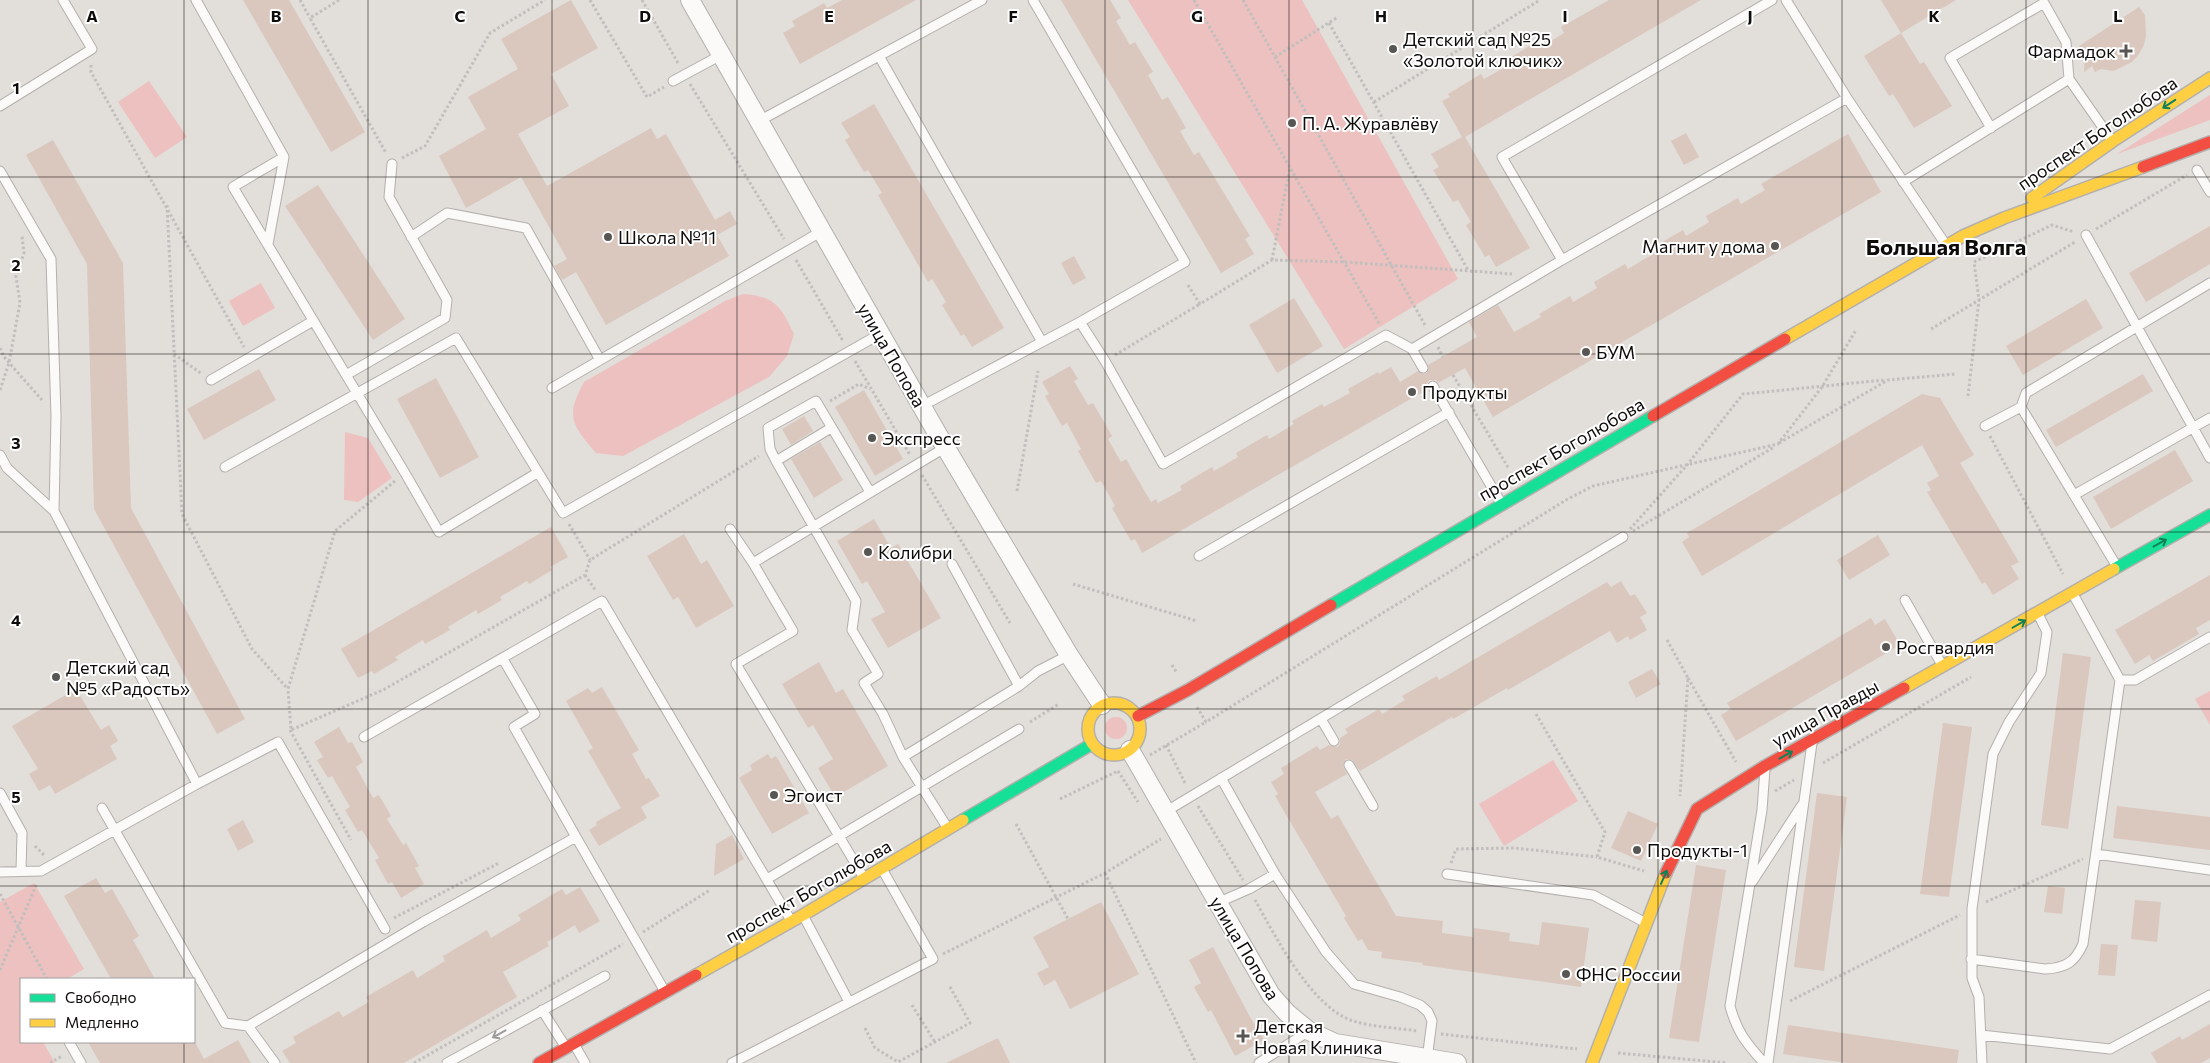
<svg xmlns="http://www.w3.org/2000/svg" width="2210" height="1063" viewBox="0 0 2210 1063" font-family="Commissioner,sans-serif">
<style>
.green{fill:#ecc1c0}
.building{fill:#dac8bf}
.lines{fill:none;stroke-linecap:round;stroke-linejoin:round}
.lane-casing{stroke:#b3b0ad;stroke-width:11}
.street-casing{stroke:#b3b0ad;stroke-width:20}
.fast-casing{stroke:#b3b0ad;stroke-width:14}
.slow-casing{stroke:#b3b0ad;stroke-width:14}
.jam-casing{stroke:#b3b0ad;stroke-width:14}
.path{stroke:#c0bfbd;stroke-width:3;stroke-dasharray:2.5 2.5;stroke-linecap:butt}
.lane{stroke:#fbfaf9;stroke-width:9}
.street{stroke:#fbfaf9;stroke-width:18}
.fast{stroke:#16e098;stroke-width:11}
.slow{stroke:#ffcf43;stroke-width:11}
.jam{stroke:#f24e42;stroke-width:11}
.oneway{stroke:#128158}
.oneway2{stroke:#9c9b99}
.grid{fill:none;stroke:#0e0c0a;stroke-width:1;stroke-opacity:0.55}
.poi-dot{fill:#585653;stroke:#fff;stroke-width:2}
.labels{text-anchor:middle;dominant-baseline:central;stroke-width:4;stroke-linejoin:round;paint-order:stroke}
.poi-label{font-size:18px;fill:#0e0c0a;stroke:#fff;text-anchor:start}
.street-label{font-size:18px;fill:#0e0c0a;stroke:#fff}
.district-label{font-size:22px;font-weight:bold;fill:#0e0c0a;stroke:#fff}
.grid-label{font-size:16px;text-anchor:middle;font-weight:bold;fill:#0e0c0a;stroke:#fff;stroke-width:4;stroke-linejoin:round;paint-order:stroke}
</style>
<rect width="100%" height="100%" fill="#e2deda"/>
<!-- green -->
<path class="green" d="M1128 0H1302L1458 279 1344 349Z
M149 81 187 137 155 158 118 102Z
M2210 95V120L2117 154Z
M261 283 275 308 243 326 229 301Z
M743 294C775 296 781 307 794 334L787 356 769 377 623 456 596 453C572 425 565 417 584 382L725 301Z
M345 432 368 438 392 478 358 502 344 500Z
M2210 691V725L2195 699Z
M1105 728a11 11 0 1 1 22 0a11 11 0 1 1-22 0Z
M1553 760 1578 801 1504 846 1479 804Z
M34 883 84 969 67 979H21V1042H43L55 1063H0V902Z"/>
<!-- building -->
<path class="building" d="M243 0H289L365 132 331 152Z
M571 0 598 48 551 74 569 106 518 134 547 186 651 128 657 139 666 134 715 220 730 211 737 224 717 235 729 256 606 325 576 272 562 280 554 266 567 259 521 177 466 208 439 156 486 129 468 97 518 69 501 39Z
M842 0H916L800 64 783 33 795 26 792 21 824 3 827 8Z
M1061 0H1110L1121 18 1116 21 1130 45 1135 42 1153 72 1148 75 1162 100 1168 97 1186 128 1180 131 1194 155 1199 152 1250 236 1245 239 1254 254 1221 273Z
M1609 0H1701L1465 137 1530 248 1496 267 1489 255 1485 257 1466 225 1471 222 1458 200 1453 202 1433 170 1439 167 1431 154 1462 137 1442 101 1450 97 1448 94 1481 74 1484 79 1509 65 1506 60 1538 41 1541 47 1564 33 1561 27Z
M1881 0H1956L1901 33Z
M2139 7 2145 15 2146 36 2144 45 2139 54 2132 62 2118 69 2113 71 2101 69 2095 72 2092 66 2084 72 2085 56 2079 46Z
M1901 33 1920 64 1924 62 1952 106 1914 128 1893 94 1889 96 1864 56Z
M874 104 1004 328 972 347 964 334 961 336 942 305 946 302 932 279 928 282 878 195 882 193 868 170 864 172 845 140 850 137 841 123Z
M1686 133 1699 157 1684 165 1671 141Z
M1848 134 1881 192 1493 417 1465 368 1438 383 1436 380H1430L1427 383 1428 389 1142 553 1135 539 1131 541 1112 508 1115 506 1101 481 1096 483 1078 451 1081 449 1067 423 1062 426 1045 396 1049 394 1042 382 1070 366 1078 379 1074 381 1088 405 1093 403 1112 436 1108 439 1121 462 1126 459 1151 502 1156 499 1158 503 1182 490 1180 486 1212 467 1214 471 1238 457 1236 453 1267 435 1269 439 1294 424 1292 421 1322 404 1324 407 1350 393 1348 389 1378 372 1379 374 1391 367 1400 382 1418 371 1423 374 1427 373 1428 365 1477 337 1469 322 1498 305 1514 332 1541 317 1539 314 1570 296 1573 302 1597 288 1594 282 1625 264 1628 269 1653 254 1650 249 1683 230 1686 236 1709 222 1706 216 1738 198 1741 204 1765 190 1761 184Z
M53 140 123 263 131 508 245 719 217 734 94 509 87 264 26 155Z
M318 185 405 319 373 340 285 206Z
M2210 226V264L2146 302 2129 273Z
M1074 256 1086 278 1073 285 1061 263Z
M1294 298 1323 346 1277 373 1249 325Z
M2086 299 2103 328 2023 375 2006 346Z
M259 369 276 400 204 440 187 409Z
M2143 374 2153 391 2056 447 2046 430Z
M436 378 479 457 440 478 397 399Z
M864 390 903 459 875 476 835 407Z
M1922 394 1940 398 1974 455 1960 463 2019 562 2011 566 2019 579 1993 595 1985 582 1982 584 1927 492 1931 490 1927 483 1939 476 1922 445 1702 576 1682 542 1689 537 1687 533Z
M804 416 813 431 791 445 782 429Z
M820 442 843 480 814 498 791 459Z
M2175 450 2193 481 2111 529 2093 497Z
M874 519 891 548 898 544 941 618 888 648 871 619 885 612 867 581 862 584 837 541Z
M551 527 568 557 550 567 552 570 529 584 527 581 500 597 502 600 478 614 476 610 448 627 450 630 425 644 423 640 395 657 398 660 374 674 372 671 358 678 341 649Z
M684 534 701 564 707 560 734 606 696 628 678 597 673 600 647 556Z
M1878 535 1890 555 1849 580 1837 560Z
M2210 575V620L2196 628 2199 634 2153 661 2149 655 2135 664 2115 630Z
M1621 581 1630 596 1635 594 1647 613 1640 617 1647 630 1630 640 1628 636 1617 643 1610 631 1508 690 1507 688 1453 719 1452 717 1360 771 1352 760 1346 759 1343 766 1347 774 1315 792 1331 819 1338 815 1396 916 1443 921 1442 933 1473 937 1474 928 1510 933 1509 941 1539 945 1542 922 1589 928 1581 987 1422 965 1423 963 1381 958 1382 952 1368 950 1362 939 1358 941 1344 918 1346 916 1275 796 1278 794 1271 782 1284 774 1281 768 1317 746 1320 750 1329 745 1337 747 1340 744V738L1348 733 1345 729 1379 709 1382 714 1405 700 1402 696 1437 676 1439 680 1607 582 1611 587Z
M1871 618 1875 625 1885 619 1900 645 1736 741 1721 715 1731 709 1727 703Z
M2063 653 2091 657 2068 829 2041 825Z
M819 662 836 693 843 689 888 766 835 797 818 768 833 759 813 725 808 728 782 684Z
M1652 669 1661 684 1636 698 1628 682Z
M602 687 639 750 632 754 646 779 649 778 660 796 641 807 647 818 599 846 589 830 597 825 596 822 621 808 588 751 593 748 566 701 588 688 592 693Z
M76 689 101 730 109 725 118 741 110 746 117 759 55 794 50 785 39 791 29 774 38 769 12 726Z
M1943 723 1972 727 1949 897 1920 894Z
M339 727 348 743 352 742 363 762 356 767 373 798 379 795 391 816 387 819 403 845 406 843 419 866 415 868 424 884 401 898 392 882 388 884 375 860 379 858 362 830 358 832 345 810 350 807 332 776 328 778 317 760 323 757 314 742Z
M768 754 771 759 776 756 809 813 772 834 739 778 752 770 750 765Z
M1817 793 1847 797 1824 971 1794 967Z
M2117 806 2210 817V850L2113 838Z
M1628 811 1658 824 1641 861 1611 848Z
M243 820 254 842 238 851 227 829Z
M732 835 744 859 714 876 716 844Z
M1696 865 1726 870 1699 1042 1669 1038Z
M96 878 105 893 112 889 139 936 133 940 155 979H111L64 896Z
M2048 886 2065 888 2062 914 2044 912Z
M580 887 600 921 579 933 575 925 547 942 549 946 503 972 517 997 404 1063H290L282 1051 296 1043 293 1037 339 1011 343 1017 369 1002 366 997 413 970 417 978 445 961 443 956 487 930 491 938 521 920 518 915 562 889 566 895Z
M2135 900 2161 902 2157 942 2131 939Z
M1101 902 1139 974 1070 1009 1055 980 1044 986 1037 973 1049 967 1033 937Z
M2101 944 2118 945 2115 976 2098 975Z
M1213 947 1250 1017 1264 1040 1235 1056 1211 1010 1208 1012 1194 987 1201 983 1189 960Z
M2210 1024V1058L2201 1063H2157L2151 1053 2180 1036 2182 1040Z
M1788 1025 1959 1050 1957 1063H1847L1783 1054Z
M998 1038 1010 1063H946Z
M238 1040 251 1063H100L88 1042H195L204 1059Z"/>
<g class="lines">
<!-- lane casing -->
<g class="lane-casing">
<path id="lane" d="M196 0 284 157 233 187 405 473 439 532 537 473
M1033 0 1185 262 1080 322 1042 342
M1786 0 1847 98 1946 245
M879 56 1042 342 922 406
M673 81 721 55
M0 106 92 49 63 0
M759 121 982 0
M1991 128 1950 58 2044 3 2066 42 2069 79 2111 139
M2197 170 2210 192
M0 171 51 259 56 416 54 511 197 784
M1903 182 2069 79
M2086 235 2210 458
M411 237 447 213 526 228 600 360
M268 244 284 157
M1562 260 1847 98
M1080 322 1105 361 1163 464 1386 335 1412 349
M1423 368 1412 349 1562 260 1502 157 1772 0
M346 375 445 318 447 300 389 197 392 164
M211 380 313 321
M1433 386 1501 503
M552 388 822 231
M2021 407 2026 393 2210 283
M1985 426 2021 407 2116 565
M0 455 7 468 54 511
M776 461 831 428
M225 467 456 338 563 513 880 334
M870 492 816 401 768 428 770 449 776 461 856 601 852 630 878 674 864 683 883 714 903 757 947 827
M2074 495 2210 418
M730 529 753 563 946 447
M1199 556 1449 412
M753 563 793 631 736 664 864 878
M952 564 1019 686
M1905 600 1942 665
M503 659 535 714 514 727 576 837
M2120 680H2135L2210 637
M1321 719 1334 741
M364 737 602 601 790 919
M903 757 1019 686 1038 671 1069 655
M1349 765 1373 806
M1221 778 1275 874 1326 952 1354 984 1400 997 1420 1005 1428 1012 1432 1021 1427 1059
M0 793 22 833 21 871
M102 808 225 1023 248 1026
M1165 812 1623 537
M2096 854 2210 870
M0 872 41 871 197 784 278 742 385 929
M1447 874 1593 895 1646 923
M767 879 1019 729
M1752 882 1802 805
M1217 903 1249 889 1275 874
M804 917 849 1002
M1971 959 2045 969C2066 968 2075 962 2083 944L2120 680 2073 594
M542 1010 565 1046
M1981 1035 2110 1049 2210 995
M69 1042 81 1063
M574 1044 585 1063
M275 1063 248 1026 423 922 576 837 664 990
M447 1063 605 976
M732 1063 933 959 882 869
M1259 1063 1309 1031
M1764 1063C1746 1043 1737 1032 1730 1006L1762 810 1765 769
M1768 1063 1812 743
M1982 1063 1979 997 1972 978V909L1993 754 2009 722 2041 673 2047 632 2038 614"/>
</g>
<!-- street casing -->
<g class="street-casing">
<path id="street" d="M690 0 937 433 1069 655 1102 705
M1130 750 1271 995 1287 1013 1309 1031 1335 1043 1457 1063"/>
</g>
<!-- fast casing -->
<g class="fast-casing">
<path id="fast" d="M2114 569 2210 515
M1331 605 1653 416
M963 820 1092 744"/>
</g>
<!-- slow casing -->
<g class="slow-casing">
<path id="slow" d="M2032 198 2113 141 2210 78
M1785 339 1963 236 2004 218 2143 167
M1904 688 2114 569
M1088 729a26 26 0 1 1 52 0a26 26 0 1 1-52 0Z
M696 975 803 915 963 820
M1592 1063 1666 873"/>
</g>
<!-- jam casing -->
<g class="jam-casing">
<path id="jam" d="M2143 167 2210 142
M1653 416 1785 339
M1138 716 1188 690 1331 605
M1666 873 1697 809 1765 766 1904 688
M539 1063 696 975"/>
</g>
<!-- path -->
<path class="path" d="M300 0 310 18
M339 0 310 18 386 153
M590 0 647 97 664 87
M642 0 678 63
M1194 0 1380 325
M1243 0 1426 327
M1329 23 1468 270
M1275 57 1338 17
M91 65V72L244 347
M690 84 784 239
M1374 102 1540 0
M402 158 425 146 490 33 545 0
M167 205 182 514 252 649 287 688
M2096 229 2187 175
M796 260 843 341
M1272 260 1290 167
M1188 285 1200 304 1272 260 1345 262 1512 274
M1931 329 2075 242
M1438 347 1443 357
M0 348 4 357 42 400
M174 354 202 374
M1115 355 1200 304
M855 361 910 455
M1453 375 1509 469
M0 390 9 363 20 303 16 276 24 253 22 236
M1968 396 1979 300 1974 262 2052 225 2074 232
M830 401 859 384 870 389
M1990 436 2063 574
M1779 443 1888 380 1956 374
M922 475 1010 623
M395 481 335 531 288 689 291 730 383 690 585 575 590 560 759 456
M1017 491 1038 371
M569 524 590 560
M1630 529 1687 465 1743 394 1885 380
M1633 531 1774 447
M585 575 596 591
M1073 584 1197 621
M1667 640 1688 678 1680 796
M1172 665 1177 673
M1688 678 1736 762
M1197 707 1206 722 1566 500 1593 486 1778 444 1822 387 1856 330
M1536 714 1605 832 1597 857 1644 871
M1030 722 1059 704
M290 730 351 840
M1166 745 1186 785
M1150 755 1206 722
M1823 763 1971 677
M1118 771 1138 802
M1775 791 1794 780
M1060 799 1118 771
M1198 806 1243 880
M1016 824 1068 919
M35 846 45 856
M1451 863 1456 849 1515 848 1597 857
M1105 873 1196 1063
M0 894 47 979
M1255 900C1276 937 1311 1007 1353 1021 1372 1027 1398 1028 1418 1031
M1986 902 2083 859
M394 918 499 863
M643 932 710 890
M943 954 1105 873 1161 839
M0 970 37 883
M1790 1001 1960 915
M912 1005 935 1042
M865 1028 875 1048 898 1062 970 1023 949 985
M1441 1034 1577 1049
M1618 1053 1727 1063
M50 1063 62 1056
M414 1063 623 944"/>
<!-- lane -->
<use href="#lane" class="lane"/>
<!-- street -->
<use href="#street" class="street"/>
<!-- fast -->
<use href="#fast" class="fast"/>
<!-- slow -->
<use href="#slow" class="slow"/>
<!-- jam -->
<use href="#jam" class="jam"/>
</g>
<!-- one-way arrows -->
<defs><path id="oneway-shaft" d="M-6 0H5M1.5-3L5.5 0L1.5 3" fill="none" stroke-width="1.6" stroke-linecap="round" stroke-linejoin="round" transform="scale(1.25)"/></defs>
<g class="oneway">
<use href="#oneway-shaft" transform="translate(2169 104) rotate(147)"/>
<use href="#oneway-shaft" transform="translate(2160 543) rotate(-29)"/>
<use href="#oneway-shaft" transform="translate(2019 624) rotate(-30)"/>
<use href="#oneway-shaft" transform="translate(1786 755) rotate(-29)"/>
<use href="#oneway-shaft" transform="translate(1664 877) rotate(-66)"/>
</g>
<use class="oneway2" href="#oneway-shaft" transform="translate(499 1034) rotate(151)"/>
<!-- grid -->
<path class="grid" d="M184 0V979M368 0V1063M552 0V1063M737 0V1063M921 0V1063M1105 0V1063M1289 0V1063M1473 0V1063M1658 0V1063M1842 0V1063M2026 0V1063M0 177H2210M0 354H2210M0 532H2210M0 709H2210M0 886H2210M184 1042V1063"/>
<!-- markers -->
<g class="poi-dot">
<circle cx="1393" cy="49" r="5"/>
<path d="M2123.5 43.5h5v5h5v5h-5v5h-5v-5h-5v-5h5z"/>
<circle cx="1292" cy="123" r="5"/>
<circle cx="608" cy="237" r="5"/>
<circle cx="1775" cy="246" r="5"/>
<circle cx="1586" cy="352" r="5"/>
<circle cx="1412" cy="392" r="5"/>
<circle cx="872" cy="438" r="5"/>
<circle cx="868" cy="552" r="5"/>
<circle cx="1886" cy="647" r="5"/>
<circle cx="56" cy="677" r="5"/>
<circle cx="774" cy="795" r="5"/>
<circle cx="1637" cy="850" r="5"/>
<circle cx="1566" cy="974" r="5"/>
<path d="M1240.5 1028.5h5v5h5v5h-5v5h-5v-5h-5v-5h5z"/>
</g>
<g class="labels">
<!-- poi labels -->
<g class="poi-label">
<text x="1403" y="39">Детский сад №25<tspan x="1403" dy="21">«Золотой ключик»</tspan></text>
<text x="2116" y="51" text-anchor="end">Фармадок</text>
<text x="1302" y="123">П. А. Журавлёву</text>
<text x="618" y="237">Школа №11</text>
<text x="1765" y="246" text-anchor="end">Магнит у дома</text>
<text x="1596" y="352">БУМ</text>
<text x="1422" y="392">Продукты</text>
<text x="882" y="438">Экспресс</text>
<text x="878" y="552">Колибри</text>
<text x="1896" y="647">Росгвардия</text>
<text x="66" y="667">Детский сад<tspan x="66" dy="21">№5 «Радость»</tspan></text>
<text x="784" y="795">Эгоист</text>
<text x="1647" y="850">Продукты-1</text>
<text x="1576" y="974">ФНС России</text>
<text x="1254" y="1026">Детская<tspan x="1254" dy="21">Новая Клиника</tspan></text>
</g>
<!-- street labels -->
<g class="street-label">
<text transform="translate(2097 133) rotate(-34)">проспект Боголюбова</text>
<text transform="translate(892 355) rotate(60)">улица Попова</text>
<text transform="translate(1561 449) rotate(-30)">проспект Боголюбова</text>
<text transform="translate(1825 713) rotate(-29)">улица Правды</text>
<text transform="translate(808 891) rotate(-30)">проспект Боголюбова</text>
<text transform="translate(1245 948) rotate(59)">улица Попова</text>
</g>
<!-- district labels -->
<g class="district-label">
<text x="1946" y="246">Большая Волга</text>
</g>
</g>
<g class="grid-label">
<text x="92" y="22">A</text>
<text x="276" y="22">B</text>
<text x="460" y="22">C</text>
<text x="645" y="22">D</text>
<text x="829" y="22">E</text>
<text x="1013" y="22">F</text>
<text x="1197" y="22">G</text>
<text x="1381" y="22">H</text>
<text x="1565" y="22">I</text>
<text x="1750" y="22">J</text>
<text x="1934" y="22">K</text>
<text x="2118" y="22">L</text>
<text x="16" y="94">1</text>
<text x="16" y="271">2</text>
<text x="16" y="449">3</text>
<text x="16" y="626">4</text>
<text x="16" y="803">5</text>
</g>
<!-- legend -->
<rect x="20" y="978" width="175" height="65" fill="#ffffff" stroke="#9f9e9d"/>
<rect x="30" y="994" width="25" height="8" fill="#16e098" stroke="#9f9e9d"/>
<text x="65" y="1003" font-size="15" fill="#0e0c0a">Свободно</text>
<rect x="30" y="1019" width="25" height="8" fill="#ffcf43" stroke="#9f9e9d"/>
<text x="65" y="1028" font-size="15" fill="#0e0c0a">Медленно</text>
</svg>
